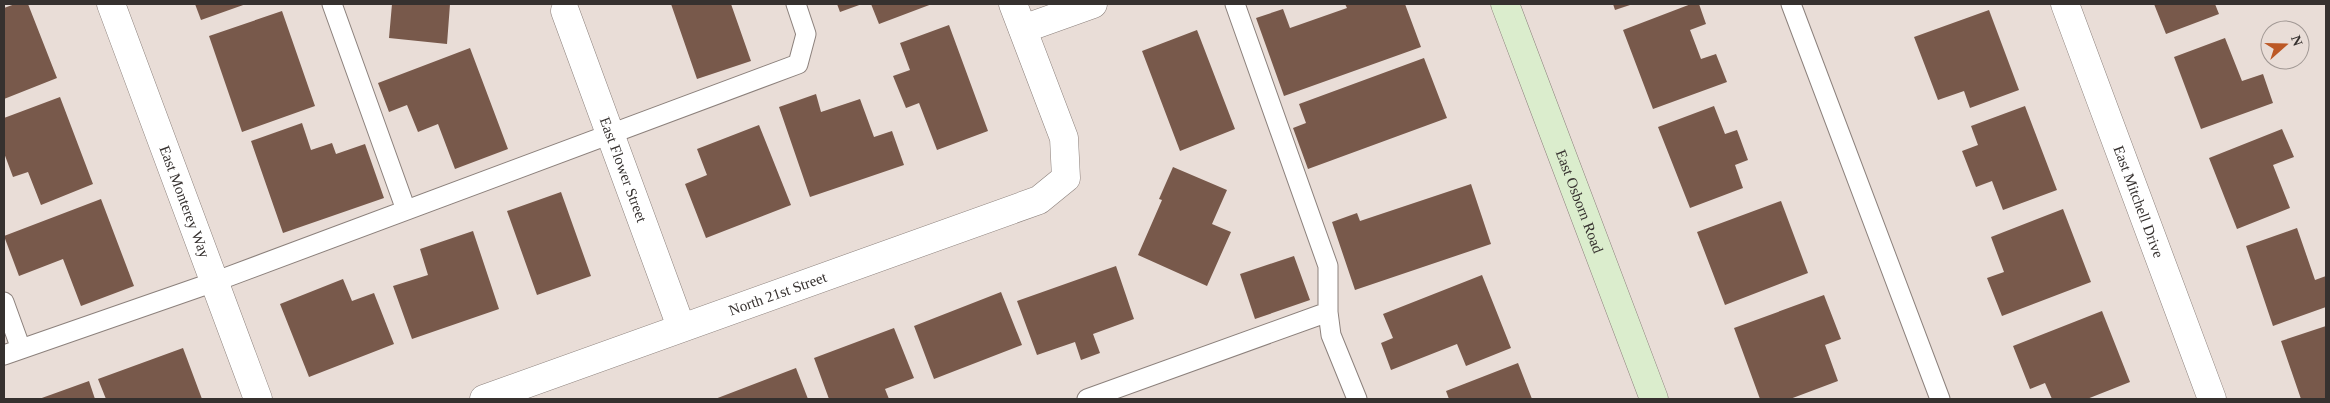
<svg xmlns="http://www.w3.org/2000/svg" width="2330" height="403" viewBox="0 0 2330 403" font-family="'Times New Roman',serif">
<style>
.building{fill:#78594b}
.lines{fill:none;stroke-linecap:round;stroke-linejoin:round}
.lane-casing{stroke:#8c817c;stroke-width:21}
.street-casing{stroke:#8c817c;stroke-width:29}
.secondary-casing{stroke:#8c817c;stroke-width:29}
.lane{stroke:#fff;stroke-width:19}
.street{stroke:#fff;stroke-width:28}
.secondary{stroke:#dbedcd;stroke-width:28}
.labels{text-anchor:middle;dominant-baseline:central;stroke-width:5;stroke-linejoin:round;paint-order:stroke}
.street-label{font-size:15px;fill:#36312f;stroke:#e9ddd7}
</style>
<rect width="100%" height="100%" fill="#e9ddd7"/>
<!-- building -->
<path class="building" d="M15 4H28L57 78 4 99V8Z
M195 4H246L201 20Z
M392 4H450L447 44 389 38Z
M671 4H731L751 61 697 79Z
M837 4H862L840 12Z
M871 4H932L879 24Z
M1345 4H1405L1421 47 1284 96 1256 18 1283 9 1290 28 1347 8Z
M1613 4H1633L1615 10Z
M1691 4H1699L1706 24 1690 30 1701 59 1716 54 1727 82 1653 109 1623 30Z
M2154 4H2215L2219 14 2166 34Z
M1989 10 2019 90 1970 108 1964 91 1938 100 1914 37Z
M282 11 315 106 242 132 209 36Z
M949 25 988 131 937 150 919 103 906 108 893 76 910 70 900 43Z
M1197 30 1235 129 1180 151 1142 51Z
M2225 38 2242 81 2263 74 2273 103 2201 129 2174 57Z
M470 48 508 149 455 169 438 124 418 132 407 105 389 112 378 83Z
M1424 58 1447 118 1308 169 1293 128 1306 123 1299 104Z
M816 94 821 112 860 99 874 137 892 131 904 165 810 197 779 107Z
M60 97 93 184 41 205 28 172 13 177 4 153V118Z
M1714 106 1725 134 1737 130 1748 160 1735 165 1743 188 1690 208 1658 127Z
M2025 106 2057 190 2003 210 1992 181 1976 187 1962 151 1978 145 1971 126Z
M302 123 311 150 332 143 336 154 365 144 384 198 283 233 251 141Z
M759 125 791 205 706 238 685 184 707 175 697 149Z
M2282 129 2294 157 2273 165 2290 208 2237 229 2209 158Z
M1173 167 1227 190 1212 224 1231 232 1207 286 1138 255 1162 200 1159 199Z
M1471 184 1491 244 1355 290 1332 222 1357 213 1360 221Z
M561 192 591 276 537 295 507 211Z
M101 199 134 286 81 306 63 259 19 276 4 236Z
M1781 201 1808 273 1725 305 1697 232Z
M2063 209 2091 282 2002 316 1987 278 2004 272 1991 237Z
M2297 228 2315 280 2326 276V307L2273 326 2246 246Z
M473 231 499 309 412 339 393 286 428 275 420 249Z
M1294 256 1310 300 1255 319 1240 274Z
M1116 266 1134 319 1093 334 1100 353 1081 360 1075 342 1037 355 1017 301Z
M1482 275 1511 348 1466 366 1457 344 1391 370 1381 343 1393 338 1383 314Z
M343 279 352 301 374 293 394 344 309 377 280 304Z
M1001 292 1022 345 934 379 914 326Z
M1824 295 1841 339 1825 345 1838 381 1790 399H1760L1734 328Z
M2102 311 2130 382 2087 399H2052L2045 383 2030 389 2013 346Z
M2326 326V399H2301L2281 341Z
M894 328 914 378 885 389 889 399H829L814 358Z
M183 348 202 399H106L98 379Z
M1518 363 1532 399H1449L1446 391Z
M796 368 808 399H715Z
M89 381 95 399H39Z"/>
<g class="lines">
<!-- lane casing -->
<g class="lane-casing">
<path id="lane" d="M332 4 406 210
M1235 4 1328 266V312L1331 335 1357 399
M1791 4 1940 399
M4 302 21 349
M4 355 214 282 798 64 806 34 796 4
M1087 399 1328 312"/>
</g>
<!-- street casing -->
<g class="street-casing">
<g id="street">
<path id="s1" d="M111 4 258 399"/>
<path id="s2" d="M2065 4 2212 399"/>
<path id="s3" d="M565 11 681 327"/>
<path d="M1023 29 1093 4"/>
<path id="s4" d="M484 399 1039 200 1066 178 1064 138 1013 4"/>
</g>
</g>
<!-- secondary casing -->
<g class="secondary-casing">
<g id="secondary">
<path id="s5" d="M1505 4 1654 399"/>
</g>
</g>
<!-- lane -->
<use href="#lane" class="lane"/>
<!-- street -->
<use href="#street" class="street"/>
<!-- secondary -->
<use href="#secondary" class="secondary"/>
</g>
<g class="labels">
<!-- street labels -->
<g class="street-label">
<text stroke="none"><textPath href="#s3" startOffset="169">East Flower Street</textPath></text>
<text stroke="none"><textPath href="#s1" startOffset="211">East Monterey Way</textPath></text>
<text stroke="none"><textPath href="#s5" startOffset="211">East Osborn Road</textPath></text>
<text stroke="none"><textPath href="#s2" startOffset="211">East Mitchell Drive</textPath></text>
<text stroke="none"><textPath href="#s4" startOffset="312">North 21st Street</textPath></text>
</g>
</g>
<!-- border -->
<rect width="2330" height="403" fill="none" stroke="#36312f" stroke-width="10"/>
<!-- north arrow -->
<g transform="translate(2285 45) rotate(70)"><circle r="24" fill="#e9ddd7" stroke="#a19894"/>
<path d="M0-4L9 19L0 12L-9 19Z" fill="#bc5825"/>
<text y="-8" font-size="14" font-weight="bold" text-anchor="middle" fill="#36312f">N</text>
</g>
</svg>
